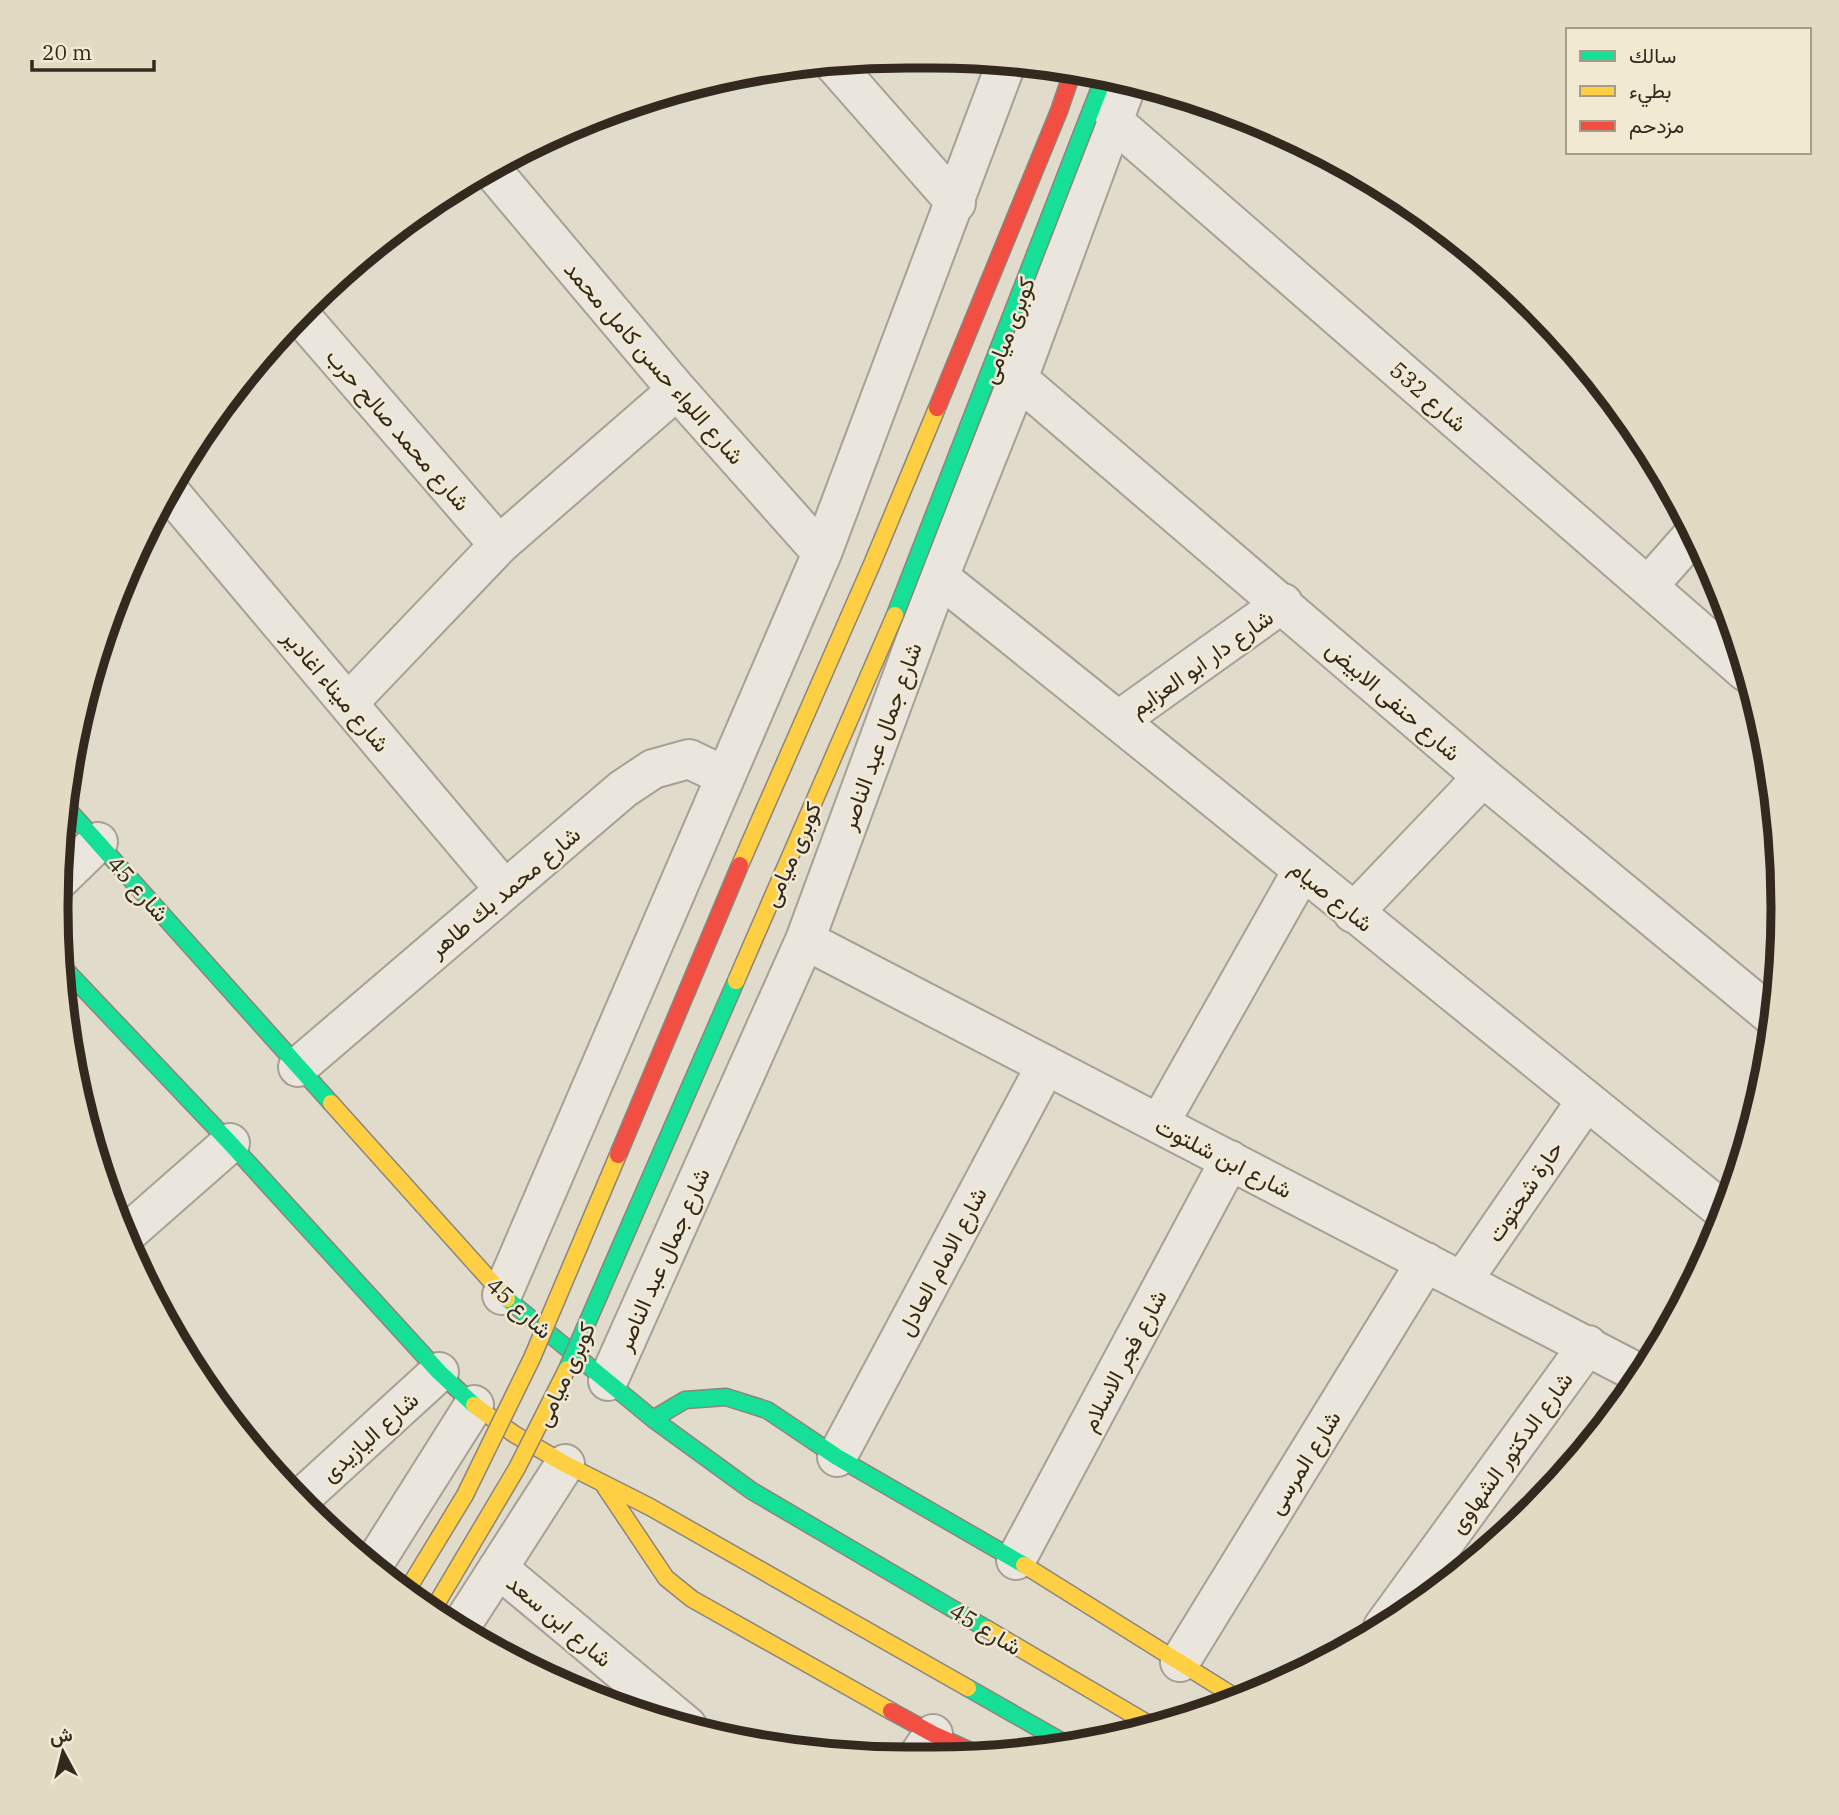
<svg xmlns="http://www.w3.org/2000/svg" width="1839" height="1815" viewBox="0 0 1839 1815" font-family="'IBM Plex Serif',Vazirmatn,serif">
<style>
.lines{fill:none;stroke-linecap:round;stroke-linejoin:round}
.street-casing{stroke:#a6a095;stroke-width:42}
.fast-casing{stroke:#8b857c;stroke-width:19}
.slow-casing{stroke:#8b857c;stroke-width:19}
.jam-casing{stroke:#8b857c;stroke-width:19}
.street{stroke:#eae6dd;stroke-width:38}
.fast{stroke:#16e098;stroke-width:16}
.slow{stroke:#ffcf43;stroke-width:16}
.jam{stroke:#f24e42;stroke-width:16}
.fast-bridge-casing{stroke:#8b857c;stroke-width:19;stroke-linecap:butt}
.slow-bridge-casing{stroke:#8b857c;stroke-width:19;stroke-linecap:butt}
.jam-bridge-casing{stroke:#8b857c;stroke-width:19;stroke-linecap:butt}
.fast-bridge{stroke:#16e098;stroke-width:16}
.slow-bridge{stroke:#ffcf43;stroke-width:16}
.jam-bridge{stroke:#f24e42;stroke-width:16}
.labels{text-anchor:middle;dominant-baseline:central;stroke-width:5;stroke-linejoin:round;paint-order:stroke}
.street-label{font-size:23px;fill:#34291e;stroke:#f2e9d2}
.rim{fill:none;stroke:#34291e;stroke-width:9}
</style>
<rect width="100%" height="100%" fill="#e1dbcc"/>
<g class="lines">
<!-- street casing -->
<g class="street-casing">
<path id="street" d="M833 63 956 203
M1112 120 1746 672
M491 169 677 390 822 553
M299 314 499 545
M1018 379 1483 777 1772 1016
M169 491 505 890
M939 577C1203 787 1462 1001 1725 1212
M1648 586 1693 535
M348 703 499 545 677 390
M1119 720 1283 603
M59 880 98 842
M1353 913 1483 777
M805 940 1642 1375
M298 1067 623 789 653 769 689 759 725 776
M1159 1124 1302 871
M123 1237 230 1143
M1463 1280 1586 1101
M502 1295 822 553 1006 64
M608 1381 805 940 939 577 1018 379 1128 81
M837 1457 1046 1065
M298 1501 439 1372
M1016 1560 1230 1160
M373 1565 474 1405
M498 1568 687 1726
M1383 1627 1588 1345
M459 1629 565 1464
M1180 1662 1426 1262
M917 1758 933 1734"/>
</g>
<!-- fast casing -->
<g class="fast-casing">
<path id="fast" d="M1088 118 1105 75
M66 807 331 1103
M62 966 230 1143 439 1372 474 1405
M507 1299 653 1419 752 1491 987 1629
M653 1419 685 1400 726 1397 767 1410 837 1457 1024 1565
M968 1688 1068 1745"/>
</g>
<!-- slow casing -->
<g class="slow-casing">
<path id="slow" d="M331 1103 507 1299
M474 1405 514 1434 565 1464 650 1507 968 1688
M605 1487 666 1578 692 1599 891 1711
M1024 1565 1240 1700
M987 1629 1152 1726"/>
</g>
<!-- jam casing -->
<g class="jam-casing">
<path id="jam" d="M1059 111 1073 70
M891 1711 933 1734 977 1754"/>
</g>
<!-- street -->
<use href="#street" class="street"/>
<!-- fast -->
<use href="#fast" class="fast"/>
<!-- slow -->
<use href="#slow" class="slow"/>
<!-- jam -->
<use href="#jam" class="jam"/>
<!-- fast-bridge casing -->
<g class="fast-bridge-casing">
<path id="fast-bridge" d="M895 615 1088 118
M567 1369 736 981"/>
</g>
<!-- slow-bridge casing -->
<g class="slow-bridge-casing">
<path id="slow-bridge" d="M740 865 872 564 937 408
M736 981 895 615
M406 1592 465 1495 532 1358 618 1155
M431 1613 517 1468 567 1369"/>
</g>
<!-- jam-bridge casing -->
<g class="jam-bridge-casing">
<path id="jam-bridge" d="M937 408 1059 111
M618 1155 740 865"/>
</g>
<!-- fast-bridge -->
<use href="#fast-bridge" class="fast-bridge"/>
<!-- slow-bridge -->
<use href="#slow-bridge" class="slow-bridge"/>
<!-- jam-bridge -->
<use href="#jam-bridge" class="jam-bridge"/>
</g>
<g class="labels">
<!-- street labels -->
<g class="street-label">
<text transform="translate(1007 330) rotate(-69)">كوبرى ميامى</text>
<text transform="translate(655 362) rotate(49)">شارع اللواء حسن كامل محمد</text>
<text transform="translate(1429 396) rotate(41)">شارع 532</text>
<text transform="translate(399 429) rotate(49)">شارع محمد صالح حرب</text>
<text transform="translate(1201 662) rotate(-35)">شارع دار ابو العزايم</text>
<text transform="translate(337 690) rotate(50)">شارع ميناء اغادير</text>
<text transform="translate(1394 700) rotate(41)">شارع حنفى الابيض</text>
<text transform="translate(880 736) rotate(-70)">شارع جمال عبد الناصر</text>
<text transform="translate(791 854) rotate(-66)">كوبرى ميامى</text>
<text transform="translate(139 888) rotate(48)">شارع 45</text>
<text transform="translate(504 891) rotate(-40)">شارع محمد بك طاهر</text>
<text transform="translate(1332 895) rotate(39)">شارع صيام</text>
<text transform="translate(1224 1157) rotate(27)">شارع ابن شلتوت</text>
<text transform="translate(1524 1191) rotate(-56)">حارة شحتوت</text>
<text transform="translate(662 1259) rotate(-66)">شارع جمال عبد الناصر</text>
<text transform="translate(941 1261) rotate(-62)">شارع الامام العادل</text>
<text transform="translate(520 1307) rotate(42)">شارع 45</text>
<text transform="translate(1123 1360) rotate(-62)">شارع فجر الاسلام</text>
<text transform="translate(564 1374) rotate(-65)">كوبرى ميامى</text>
<text transform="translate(369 1436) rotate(-42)">شارع اليازيدى</text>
<text transform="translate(1510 1452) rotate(-54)">شارع الدكتور الشهاوى</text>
<text transform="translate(1303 1462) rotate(-58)">شارع المرسى</text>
<text transform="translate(560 1620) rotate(40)">شارع ابن سعد</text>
<text transform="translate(986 1628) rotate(31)">شارع 45</text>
</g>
</g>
<!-- crop -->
<path d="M0 0H1839V1815H0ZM907 68H932A839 839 0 0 1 1771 907V908A839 839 0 0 1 932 1747H907A839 839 0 0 1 68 908V907A839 839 0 0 1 907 68Z" fill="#e3dac4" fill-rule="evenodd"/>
<path class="rim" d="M907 68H932A839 839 0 0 1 1771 907V908A839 839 0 0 1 932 1747H907A839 839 0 0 1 68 908V907A839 839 0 0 1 907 68Z"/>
<!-- legend -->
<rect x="1566" y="28" width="245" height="126" fill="#f2e9d2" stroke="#a69c8a" stroke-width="2"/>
<rect x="1580" y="51" width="35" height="10" fill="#16e098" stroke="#a69c8a" stroke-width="2"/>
<text x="1629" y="63" font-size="21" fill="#34291e">سالك</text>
<rect x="1580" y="86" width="35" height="10" fill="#ffcf43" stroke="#a69c8a" stroke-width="2"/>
<text x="1629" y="98" font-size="21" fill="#34291e">بطيء</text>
<rect x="1580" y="121" width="35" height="10" fill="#f24e42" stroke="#a69c8a" stroke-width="2"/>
<text x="1629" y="133" font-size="21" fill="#34291e">مزدحم</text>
<!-- north arrow -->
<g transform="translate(63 1752) rotate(353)" stroke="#f2e9d2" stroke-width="5" paint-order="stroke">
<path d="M0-5L12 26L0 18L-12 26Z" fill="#34291e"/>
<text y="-10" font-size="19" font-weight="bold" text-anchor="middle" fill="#34291e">ش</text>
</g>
<!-- scale -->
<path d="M32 60v10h122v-10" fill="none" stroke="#34291e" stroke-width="3.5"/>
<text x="42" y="60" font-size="21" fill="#34291e" stroke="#f2e9d2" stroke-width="5" paint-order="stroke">20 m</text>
</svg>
